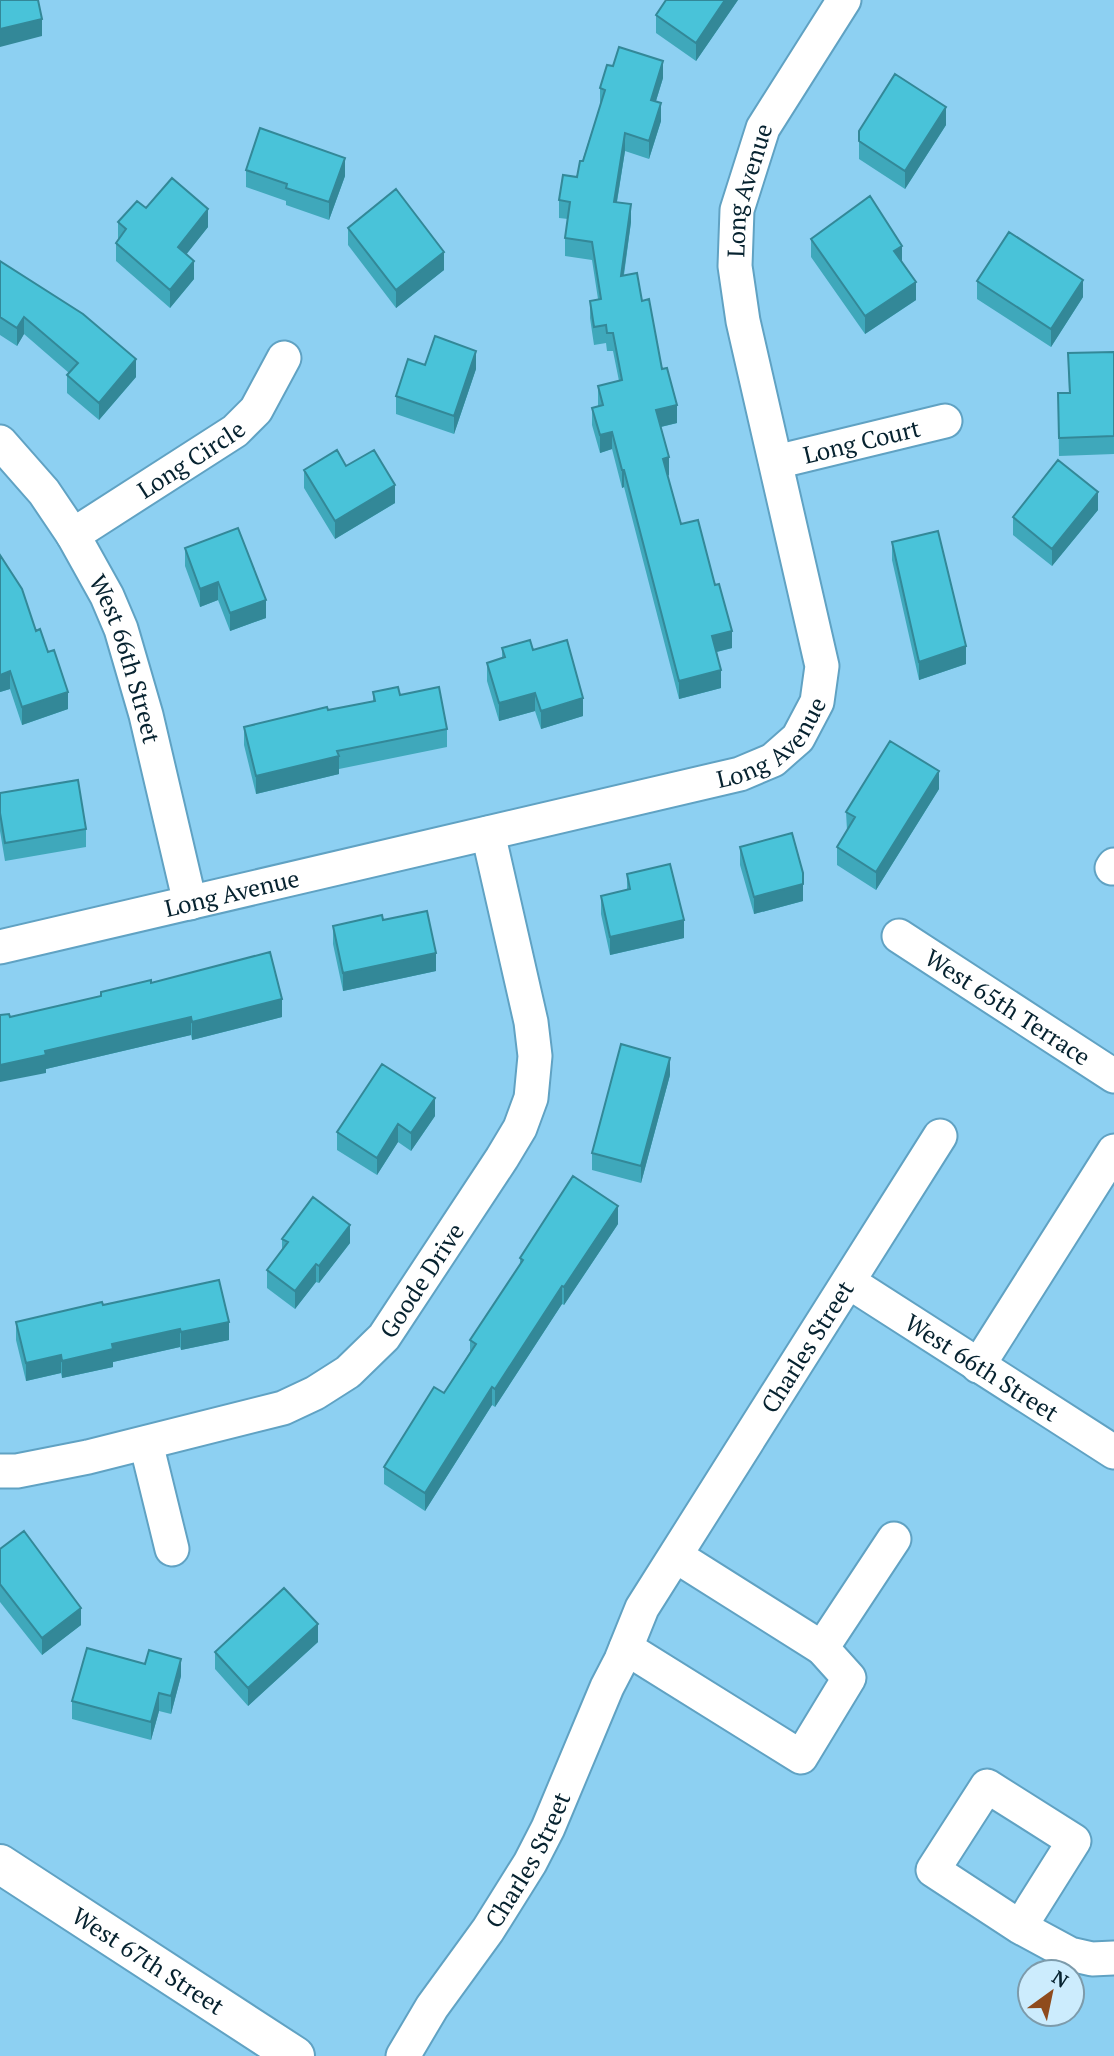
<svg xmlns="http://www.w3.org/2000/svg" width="1114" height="2056" viewBox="0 0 1114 2056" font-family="'PT Serif',serif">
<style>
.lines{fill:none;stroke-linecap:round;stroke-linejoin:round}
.minor-casing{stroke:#60a2c3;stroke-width:37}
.tertiary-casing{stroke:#60a2c3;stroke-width:42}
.minor{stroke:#fff;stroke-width:33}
.tertiary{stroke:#fff;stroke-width:38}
.wall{fill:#3fa8bb}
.shaded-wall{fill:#338898}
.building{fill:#49c3d9;stroke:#338898;stroke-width:2}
.labels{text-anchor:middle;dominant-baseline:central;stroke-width:5;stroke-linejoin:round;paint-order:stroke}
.street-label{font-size:24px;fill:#06222f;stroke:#ccecfd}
</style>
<rect width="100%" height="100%" fill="#8dd0f2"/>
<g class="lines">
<!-- minor casing -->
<g class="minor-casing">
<g id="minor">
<path id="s1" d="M0 442 44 492 73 535 107 596 121 629 146 715 190 903"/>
<path id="s2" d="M776 462 945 421"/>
<path id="s3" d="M73 535 235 431 256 410 284 358"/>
<path d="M1112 868 1114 865"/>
<path id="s4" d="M899 936 1114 1076"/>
<path id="s5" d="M0 947 740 774 773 760 798 738 817 702 822 666 743 321 735 266 737 210 763 128 844 0"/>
<path id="s6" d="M849 1282 1114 1452"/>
<path d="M978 1366 1114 1151"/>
<path d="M146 1443 172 1549"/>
<path id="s7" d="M0 1471H17L88 1457 283 1408 315 1393 348 1372 384 1337 502 1158 520 1128 531 1098 535 1056 531 1022 488 833"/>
<path d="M676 1556 822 1648 894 1539"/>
<path d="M626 1648 801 1757 849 1678 822 1648"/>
<path d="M1020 1927 1074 1841 987 1786 933 1870 1020 1927 1070 1954 1092 1959 1114 1958"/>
<path id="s8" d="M403 2056 432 2007 488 1930 530 1863 548 1828 607 1687 621 1660 642 1608 940 1136"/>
</g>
</g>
<!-- tertiary casing -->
<g class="tertiary-casing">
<g id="tertiary">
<path id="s9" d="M0 1864 295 2056"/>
</g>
</g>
<!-- minor -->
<use href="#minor" class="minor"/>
<!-- tertiary -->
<use href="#tertiary" class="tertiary"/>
</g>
<!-- wall -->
<path class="wall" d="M738 0 696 61 656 33V15Z
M613 66 663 78 656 101 661 121 649 159 625 151 617 202 631 222 624 275 642 301 677 423 661 427 669 475 668 476 681 524 732 648 717 652 721 688 679 699 624 487 622 488 612 449 600 453 592 425V408L598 406V386L619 381 613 351H607L606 343 594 345 590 318V301L598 299 592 260 565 256V238L568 219 559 218V200L577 177 600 106V88Z
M946 125 905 189 859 159V131Z
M246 170 345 176 329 220 286 205V201L246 187Z
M146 208 208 227 186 254 194 279 170 308 116 261V243L118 240V222Z
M348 228 444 270 396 308 348 245Z
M811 239 902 262 916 300 865 334 811 257Z
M0 261 136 377 99 420 67 393V375L69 373 24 334 17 346 0 335Z
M977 281 1083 297 1051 347 977 299Z
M1114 352V454L1059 456 1058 393H1069L1068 353Z
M425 365 476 369 454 434 396 414V396Z
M346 466 395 503 335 539 304 488V470Z
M1098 510 1052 566 1013 535V517Z
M892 542 966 664 919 680 892 560Z
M185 548 266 618 230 631 218 600 200 607 185 566Z
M0 555 36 631 68 709 22 725 10 689 0 692Z
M502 648 533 650 583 716 541 729 535 711 499 721 487 681V663L502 658Z
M373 692 400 695 447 729V747L339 769V774L256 794 244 745V727L373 701Z
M939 789 876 890 837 865V847L847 830 846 812Z
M0 793 86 829V847L5 861 0 831Z
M740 847 803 884V901L754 914 740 865Z
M627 874 684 938 610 955 601 914V896L627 890Z
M333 926 436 971 343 991 333 944Z
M151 983 282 1017 192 1040 191 1035 46 1069V1073L10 1017 101 996V992Z
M670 1075 641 1183 592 1170V1153Z
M435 1116 411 1151 398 1142 377 1175 337 1150V1132Z
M618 1224 564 1305 562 1304 495 1407 492 1405 425 1511 384 1484V1467L444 1393 470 1352V1340L520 1265V1258Z
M282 1239 350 1243 319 1283 316 1282 295 1309 267 1288V1270L282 1250Z
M103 1305 229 1340 181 1350 180 1347 113 1362V1367L62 1378 61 1373 26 1381 16 1340V1322Z
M0 1549 81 1625 42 1655 0 1602Z
M318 1642 248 1706 215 1669V1652Z
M181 1676 171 1714 159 1711 151 1740 72 1719V1701Z"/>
<!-- shaded-wall -->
<path class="shaded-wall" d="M725 0H738L696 61V43Z
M42 19V36L0 47V29Z
M663 61V78L651 117V100Z
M661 103V121L649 159V141Z
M946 107V125L905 189V171Z
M625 133V151L614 219V202Z
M345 158V176L329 220V202Z
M631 204V222L621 293V276Z
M208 209V227L178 265V247Z
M902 246V264L894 251Z
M444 252V270L396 308V290Z
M194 261V279L170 308V290Z
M1083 280V297L1051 347V329Z
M916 282V300L865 334V316Z
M24 317V334L17 346V328Z
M476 351V369L454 434V416Z
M136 359V377L99 420V403Z
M677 405V423L656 428V410Z
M612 432V449L600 453V435Z
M669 457V475L663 477V459Z
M622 470H624V487L622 488Z
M395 485V503L335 539V521Z
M1098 492V510L1052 566V549Z
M218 582V600L200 607V589Z
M266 600V618L230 631V613Z
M732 631V648L712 653V636Z
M966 646V664L919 680V662Z
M721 670V688L679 699V681Z
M10 671V689L0 692V675Z
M68 692V709L22 725V707Z
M535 693V711L499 721V703Z
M583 698V716L541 729V711Z
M339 756V774L256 794V776Z
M939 771V789L876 890V872Z
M803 884V901L754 914V897Z
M684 920V938L610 955V937Z
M436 953V971L343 991V973Z
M282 999V1017L192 1040V1022Z
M191 1017V1035L46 1069V1073L0 1082V1065L45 1051Z
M670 1058V1075L641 1183V1166Z
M435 1098V1116L411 1151V1133Z
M398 1124V1142L377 1175V1158Z
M618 1206V1224L564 1305V1287Z
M350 1225V1243L319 1283V1266Z
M316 1264V1282L295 1309V1291Z
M562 1286V1304L495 1407V1389Z
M229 1322V1340L181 1350V1332Z
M180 1329V1347L113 1362V1367L62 1378V1361L112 1344Z
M61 1355V1373L26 1381V1363Z
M492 1387V1405L425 1511V1493Z
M81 1608V1625L42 1655V1638Z
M318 1624V1642L248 1706V1688Z
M181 1659V1676L171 1714V1696Z
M159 1693V1711L151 1740V1722Z"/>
<!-- building -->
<path class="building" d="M0 0H38L42 19 0 29Z
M666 0H725L696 43 656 15Z
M619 47 663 61 651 100 661 103 649 141 625 133 614 202 631 204 621 276 637 273 642 301 649 299 662 369 667 368 677 405 656 410 669 457 663 459 681 524 698 520 715 585 719 584 732 631 712 636 721 670 679 681 624 470H622L612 432 600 435 592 408 603 405 598 386 622 380 613 333H607L606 325 594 327 590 301 601 299 592 242 565 238 570 202 559 200 563 175 577 177 580 161H583L605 90 600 88 607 65 613 66Z
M895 74 946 107 905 171 859 141V131Z
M260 128 345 158 329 202 286 188 287 184 246 170Z
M172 178 208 209 178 247 194 261 170 290 116 243 126 229 118 222 137 201 146 208Z
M396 189 444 252 396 290 348 228Z
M870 196 902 246 894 251 916 282 865 316 811 239Z
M1009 232 1083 280 1051 329 977 281Z
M0 261 83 314 136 359 99 403 67 375 78 363 24 317 17 328 0 317Z
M435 336 476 351 454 416 396 396 408 359 425 365Z
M1114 352V436L1059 438 1058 393H1070L1068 353Z
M337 450 346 466 374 450 395 485 335 521 304 470Z
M1058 460 1098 492 1052 549 1013 517Z
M238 528 266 600 230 613 218 582 200 589 185 548Z
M938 531 966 646 919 662 892 542Z
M0 555 22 589 36 631 40 629 48 652 54 650 68 692 22 707 10 671 0 675Z
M530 640 533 650 567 640 583 698 541 711 535 693 499 703 487 663 505 657 502 648Z
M398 687 400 695 439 687 447 729 337 751 339 756 256 776 244 727 327 707 328 710 375 701 373 692Z
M890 741 939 771 876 872 837 847 855 817 846 812Z
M78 780 86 829 5 843 0 813V793Z
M792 833 803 873V884L754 897 740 847Z
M670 864 684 920 610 937 601 896 630 889 627 874Z
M427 911 436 953 343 973 333 926 382 915 383 920Z
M270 952 282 999 192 1022 191 1017 45 1051 46 1055 0 1065V1015L9 1014 10 1017 101 996V992L151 980V983Z
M621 1044 670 1058 641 1166 592 1153Z
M382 1064 435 1098 411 1133 398 1124 377 1158 337 1132Z
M573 1176 618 1206 564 1287 562 1286 495 1389 492 1387 425 1493 384 1467 434 1387 444 1393 476 1344 470 1340 523 1260 520 1258Z
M313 1197 350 1225 319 1266 316 1264 295 1291 267 1270 288 1242 282 1239Z
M219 1280 229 1322 181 1332 180 1329 112 1344 113 1349 62 1361 61 1355 26 1363 16 1322 102 1302 103 1305Z
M24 1531 81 1608 42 1638 0 1584V1549Z
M284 1588 318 1624 248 1688 215 1652Z
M87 1648 145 1664 149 1650 181 1659 171 1696 159 1693 151 1722 72 1701Z"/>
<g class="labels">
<!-- street labels -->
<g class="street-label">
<text stroke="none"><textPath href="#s5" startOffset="1393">Long Avenue</textPath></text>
<text stroke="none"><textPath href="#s2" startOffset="88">Long Court</textPath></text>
<text stroke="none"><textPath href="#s3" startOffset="140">Long Circle</textPath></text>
<text stroke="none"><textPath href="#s1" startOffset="254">West 66th Street</textPath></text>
<text stroke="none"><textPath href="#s5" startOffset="805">Long Avenue</textPath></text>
<text stroke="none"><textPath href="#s5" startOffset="238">Long Avenue</textPath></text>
<text stroke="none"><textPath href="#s4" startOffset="130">West 65th Terrace</textPath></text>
<text stroke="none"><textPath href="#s7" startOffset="483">Goode Drive</textPath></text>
<text stroke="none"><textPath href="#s8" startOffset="819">Charles Street</textPath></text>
<text stroke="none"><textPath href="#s6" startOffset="158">West 66th Street</textPath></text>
<text stroke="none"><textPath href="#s8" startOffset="233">Charles Street</textPath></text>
<text stroke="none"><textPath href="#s9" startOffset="177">West 67th Street</textPath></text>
</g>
</g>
<!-- north arrow -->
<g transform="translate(1051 1993) rotate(33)"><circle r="33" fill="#ccecfd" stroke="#7d9bab" stroke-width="2"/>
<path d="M0-5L12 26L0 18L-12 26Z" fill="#8f4b1d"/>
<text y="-10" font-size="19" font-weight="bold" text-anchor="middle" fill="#06222f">N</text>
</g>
</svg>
